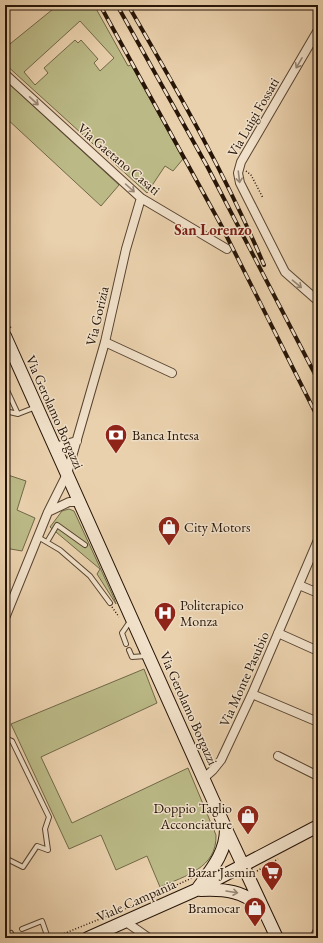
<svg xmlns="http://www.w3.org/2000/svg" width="323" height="943" viewBox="0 0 323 943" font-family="'EB Garamond',serif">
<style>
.green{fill:#bbba87;stroke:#716848;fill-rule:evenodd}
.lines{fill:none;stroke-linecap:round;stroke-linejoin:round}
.lane-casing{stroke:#584431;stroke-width:6}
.street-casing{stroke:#584431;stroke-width:10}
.secondary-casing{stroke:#271508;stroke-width:14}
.path{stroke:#271508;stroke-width:1.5;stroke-dasharray:1 2;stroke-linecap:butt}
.lane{stroke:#f1e1ca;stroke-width:4}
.street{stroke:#f1e1ca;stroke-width:8}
.secondary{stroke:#f1e1ca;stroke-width:12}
.rail-casing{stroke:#271508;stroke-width:4}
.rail{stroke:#f1e1ca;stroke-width:2.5;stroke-dasharray:8;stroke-linecap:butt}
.oneway{stroke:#968573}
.labels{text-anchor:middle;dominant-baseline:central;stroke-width:3;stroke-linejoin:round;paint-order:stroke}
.street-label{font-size:14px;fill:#271508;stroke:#f1e1ca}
.poi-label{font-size:14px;fill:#271508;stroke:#f1e1ca;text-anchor:start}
.neighbourhood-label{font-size:15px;font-weight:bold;fill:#7a1f14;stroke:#f1e1ca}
</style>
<rect width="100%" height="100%" fill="#ead1ad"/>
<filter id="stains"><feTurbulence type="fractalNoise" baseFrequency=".005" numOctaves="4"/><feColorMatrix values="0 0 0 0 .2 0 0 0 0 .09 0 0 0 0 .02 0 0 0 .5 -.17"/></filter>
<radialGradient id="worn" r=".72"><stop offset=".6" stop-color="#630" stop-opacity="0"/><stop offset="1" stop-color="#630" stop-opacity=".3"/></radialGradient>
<!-- green -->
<path class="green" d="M58 5H94L128 66 131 65 183 159 173 171 165 166 147 193 5 64V48ZM80 21 114 58 100 71 94 63 98 59 81 40 78 43 75 40 44 68 48 73 35 85 24 72Z
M5 80 119 185 101 206 5 117Z
M5 474 26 481 17 510 35 518 22 551 5 548Z
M69 509 74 511 114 598 116 604 97 574 100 569 50 527 62 511Z
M144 669 157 703 41 757 72 823 188 768 216 835C217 868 185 876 160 887L147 856 116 870 101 835 69 849 11 724Z"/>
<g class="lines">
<!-- lane casing -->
<g class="lane-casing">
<path id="lane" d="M5 386 18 414
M5 411 18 414 36 407
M38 537 60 550 90 576 110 603
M47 542 57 525 85 545
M126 644 122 633 131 620
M129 650 132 657 146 656
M5 738 12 741 49 817 45 829 48 850 37 846 23 867 5 858
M22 929 42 921 48 938
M6 938 8 935 11 933"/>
</g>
<!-- street casing -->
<g class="street-casing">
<path id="street" d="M318 30 241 162 238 173 240 183 285 272 318 301
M5 74 141 198 227 249
M105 342 172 373
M54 447 77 441
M48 512 69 502H79
M299 585 318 593
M5 618 48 512 67 474 105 342 126 249 141 198
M278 633 318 651
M252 694 318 722
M278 756 318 776
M204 778 213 770 221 760 252 694 318 540
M126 922 149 938
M314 938 318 930"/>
</g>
<!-- secondary casing -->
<g class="secondary-casing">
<path id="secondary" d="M5 336 226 829 277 938
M198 888C211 870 226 853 226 829
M201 890C227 889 241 891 262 907
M88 938 196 890 318 826"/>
</g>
<!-- path -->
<path class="path" d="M246 171 251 175 263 198
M5 316 11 328
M112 607 119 617
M257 871 278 859
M53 938 127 908 194 877"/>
<!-- lane -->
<use href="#lane" class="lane"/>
<!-- street -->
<use href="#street" class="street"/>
<!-- secondary -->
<use href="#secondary" class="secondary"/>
<!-- rail casing -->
<g class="rail-casing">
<path id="rail" d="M100 5 221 225 318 418
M117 5 207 166 318 380
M128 5C177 90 226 175 264 265"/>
</g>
<!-- rail -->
<use href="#rail" class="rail"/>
</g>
<!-- one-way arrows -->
<defs><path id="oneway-shaft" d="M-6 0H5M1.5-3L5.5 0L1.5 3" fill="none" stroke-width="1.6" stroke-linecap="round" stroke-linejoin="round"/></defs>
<g class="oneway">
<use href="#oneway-shaft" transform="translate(299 63) rotate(120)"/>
<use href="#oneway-shaft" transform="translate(34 101) rotate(43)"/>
<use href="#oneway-shaft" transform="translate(239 177) rotate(83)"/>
<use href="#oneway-shaft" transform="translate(130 188) rotate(42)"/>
<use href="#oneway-shaft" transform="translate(297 284) rotate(40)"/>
<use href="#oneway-shaft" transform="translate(232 892) rotate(9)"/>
</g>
<!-- icons -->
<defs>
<g id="bank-pin" transform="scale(1.15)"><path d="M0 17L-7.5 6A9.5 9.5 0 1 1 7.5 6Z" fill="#8f2418" stroke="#f1e1ca"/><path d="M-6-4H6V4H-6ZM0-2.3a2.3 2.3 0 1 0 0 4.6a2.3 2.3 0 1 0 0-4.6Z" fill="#fff"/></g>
<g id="shop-pin" transform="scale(1.15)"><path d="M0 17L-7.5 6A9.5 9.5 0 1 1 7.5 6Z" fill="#8f2418" stroke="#f1e1ca"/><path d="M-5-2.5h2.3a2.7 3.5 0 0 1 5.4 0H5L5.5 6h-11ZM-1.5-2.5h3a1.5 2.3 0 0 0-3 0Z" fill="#fff"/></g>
<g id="hospital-pin" transform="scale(1.15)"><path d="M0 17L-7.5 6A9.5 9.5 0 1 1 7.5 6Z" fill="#8f2418" stroke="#f1e1ca"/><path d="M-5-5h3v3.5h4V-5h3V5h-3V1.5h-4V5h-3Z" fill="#fff"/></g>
<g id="supermarket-pin" transform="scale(1.15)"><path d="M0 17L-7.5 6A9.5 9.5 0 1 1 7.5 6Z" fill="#8f2418" stroke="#f1e1ca"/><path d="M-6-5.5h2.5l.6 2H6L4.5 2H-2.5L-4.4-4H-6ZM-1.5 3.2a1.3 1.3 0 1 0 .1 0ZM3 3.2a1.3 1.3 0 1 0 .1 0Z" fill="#fff"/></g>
</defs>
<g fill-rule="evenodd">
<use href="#bank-pin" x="116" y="435"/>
<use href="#shop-pin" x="169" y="527"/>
<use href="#hospital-pin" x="165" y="613"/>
<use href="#shop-pin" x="248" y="816"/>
<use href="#supermarket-pin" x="272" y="872"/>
<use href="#shop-pin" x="255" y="908"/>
</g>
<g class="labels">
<!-- street labels -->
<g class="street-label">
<text transform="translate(253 117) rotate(-60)">Via Luigi Fossati</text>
<text transform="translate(119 159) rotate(40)">Via Gaetano Casati</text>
<text transform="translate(97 316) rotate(-77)">Via Gorizia</text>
<text transform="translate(55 412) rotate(66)">Via Gerolamo Borgazzi</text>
<text transform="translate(244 679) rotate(-66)">Via Monte Pasubio</text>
<text transform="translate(189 708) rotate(66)">Via Gerolamo Borgazzi</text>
<text transform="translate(136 900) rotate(-24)">Viale Campania</text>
</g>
<!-- poi labels -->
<g class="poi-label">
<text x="132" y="435">Banca Intesa</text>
<text x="184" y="527">City Motors</text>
<text x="180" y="605">Politerapico<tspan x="180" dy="16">Monza</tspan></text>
<text x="232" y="808" text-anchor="end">Doppio Taglio<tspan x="232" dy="16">Acconciature</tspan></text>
<text x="256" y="872" text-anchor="end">Bazar Jasmin</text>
<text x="240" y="908" text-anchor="end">Bramocar</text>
</g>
<!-- neighbourhood labels -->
<g class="neighbourhood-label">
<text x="213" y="229">San Lorenzo</text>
</g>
</g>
<!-- margin -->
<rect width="323" height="943" fill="none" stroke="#ead1ad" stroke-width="20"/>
<rect x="6" y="6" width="311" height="931" fill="none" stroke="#271508" stroke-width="2"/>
<rect x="10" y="10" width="303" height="923" fill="none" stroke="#271508"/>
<rect width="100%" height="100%" filter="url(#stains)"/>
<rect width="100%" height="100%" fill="url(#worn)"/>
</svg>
